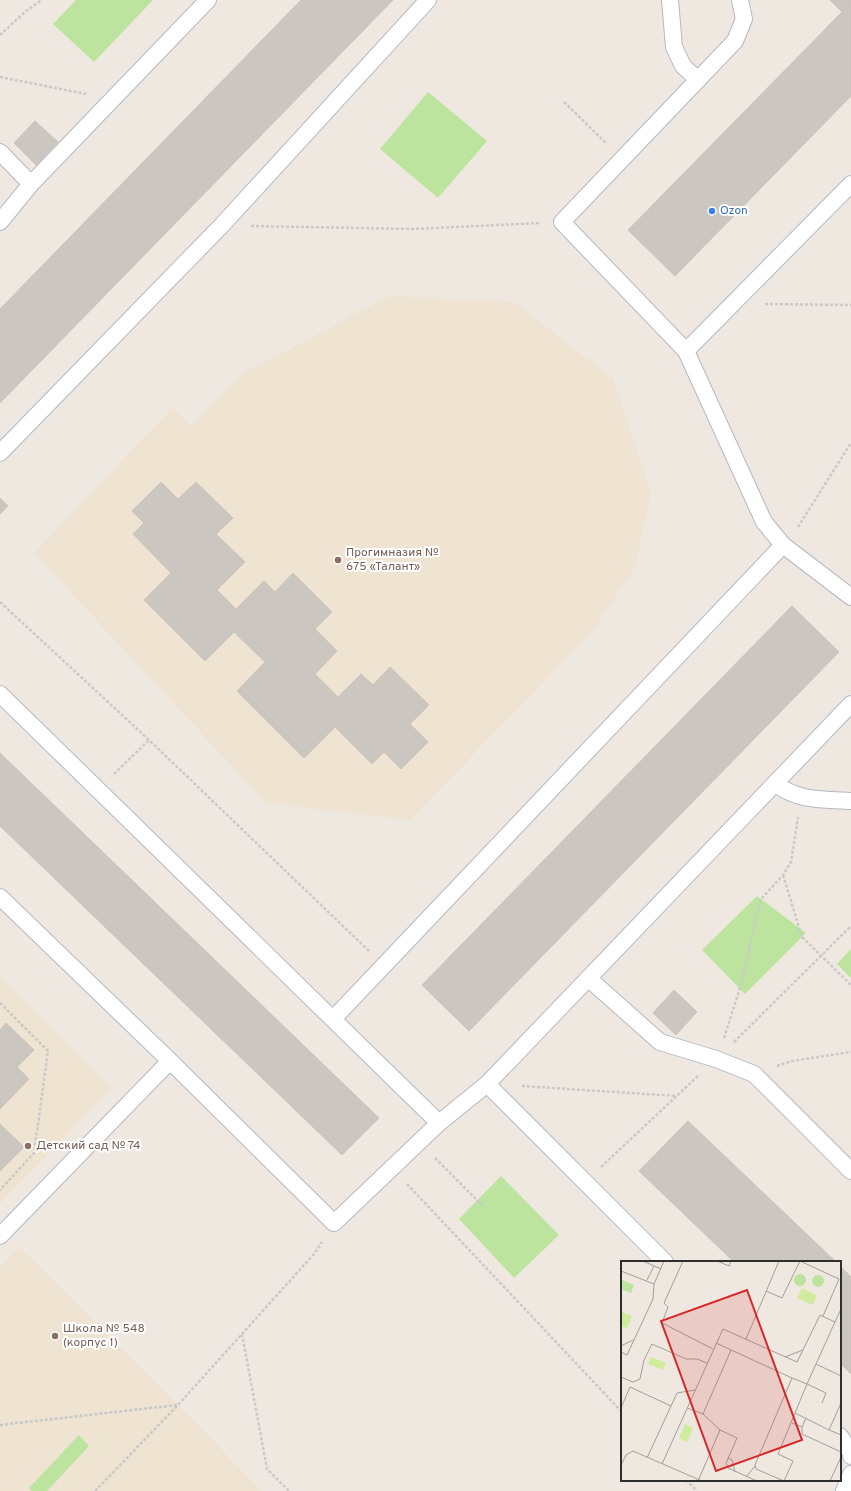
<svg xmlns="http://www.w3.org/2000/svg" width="851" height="1491" viewBox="0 0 851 1491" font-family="Overpass,sans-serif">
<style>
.education{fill:#efe3d1}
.green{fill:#bce49f}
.building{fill:#cbc6bf;stroke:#cbc3ba}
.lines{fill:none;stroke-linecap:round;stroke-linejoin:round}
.lane-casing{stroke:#b4b8c1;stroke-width:18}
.path{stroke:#c9c9c9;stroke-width:2.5;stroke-dasharray:3 2;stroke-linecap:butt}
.lane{stroke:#fff;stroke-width:16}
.shop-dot{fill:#3f7fe0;stroke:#fff;stroke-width:1.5}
.education-dot{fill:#8d6e63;stroke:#fff;stroke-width:1.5}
.labels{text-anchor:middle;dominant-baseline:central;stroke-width:4;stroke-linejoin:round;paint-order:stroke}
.shop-label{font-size:12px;fill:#366cbe;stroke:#fff;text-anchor:start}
.education-label{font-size:12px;fill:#785e54;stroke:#fff;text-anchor:start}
.inset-road{fill:none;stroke:#a29e99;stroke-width:1}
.view{fill:#d62828;fill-opacity:0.15;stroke:#d62828;stroke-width:2}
.inset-edge{fill:none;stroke:#2e2e2e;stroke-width:2}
</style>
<rect width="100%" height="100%" fill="#efe8e1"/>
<!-- education -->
<path class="education" d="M390 296 514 302 613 379 651 493 635 567 591 633 410 820 266 803 34 553 172 408 191 426 242 374Z
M0 976 112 1088 0 1204Z
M19 1247 178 1405 262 1491H0V1268Z"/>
<!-- green -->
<path class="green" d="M76 0H153L94 62 53 24Z
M428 92 487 141 438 198 380 149Z
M757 896 806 933 745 994 702 950Z
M851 949V978L837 964Z
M501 1176 559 1235 514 1278 459 1219Z
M79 1435 89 1446 47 1491H32L29 1488Z"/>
<!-- building -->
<path class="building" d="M301 0H393L0 403V309Z
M830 0H851V96L675 276 628 230 842 12Z
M35 121 58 142 36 165 14 143Z
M161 482 178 499 196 482 233 518 216 534 245 562 217 590 236 609 264 581 275 592 293 573 332 612 315 629 337 651 315 674 338 697 361 674 373 685 390 667 429 705 410 724 428 742 401 769 384 752 372 764 335 727 304 758 237 691 265 662 234 632 205 661 144 600 171 573 133 534 144 523 132 511Z
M0 498 8 506 0 514Z
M792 606 839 652 469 1031 422 985Z
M0 753 379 1118 342 1155 0 826Z
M674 990 697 1012 676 1035 653 1013Z
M6 1023 34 1050 17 1067 29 1079 0 1109V1030Z
M688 1121 836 1262H734L639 1171Z
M0 1124 24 1147 0 1171Z
M840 1266 851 1277V1374L840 1363Z"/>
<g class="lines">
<!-- lane casing -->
<g class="lane-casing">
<path id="lane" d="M670 0 674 47 683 66 698 80
M740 0 744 19 735 41 562 222 686 351 851 184
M0 152 31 184
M0 222 31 184 208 0
M686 351 764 522 783 545
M0 453 222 225 428 0
M0 694 439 1123
M775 783C798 802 823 799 851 801
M0 897 170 1061 334 1223 439 1123 487 1084 851 704
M588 978 660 1042 716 1059 754 1074 851 1171
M333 1019 783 545 851 597
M487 1084 665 1262
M0 1236 170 1061
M840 1436 851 1453V1456
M844 1491 851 1474"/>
</g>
<!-- path -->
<path class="path" d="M0 35 26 11 42 0
M0 77 86 94
M564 102 607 144
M251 226 413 229 540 223
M765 304 851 305
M798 527 851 443
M0 602 149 740 369 951
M114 774 149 740
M783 875 802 937 851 985
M0 1003 48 1051 34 1153 0 1190
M724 1038 740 988 761 899 783 875 791 862 798 817
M734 1042 851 926
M777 1066 792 1061 851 1052
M522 1086 677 1096
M435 1158 483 1206
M601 1167 698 1076
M407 1184 622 1412
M242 1334 267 1469 289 1491
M0 1425 177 1405
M686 1480 697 1491
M95 1491 178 1405 314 1254 322 1242"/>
<!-- lane -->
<use href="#lane" class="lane"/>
</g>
<!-- markers -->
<circle class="shop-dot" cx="712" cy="211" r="4"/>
<g class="education-dot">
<circle cx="338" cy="560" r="4"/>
<circle cx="28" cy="1146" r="4"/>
<circle cx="55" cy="1336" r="4"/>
</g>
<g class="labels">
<!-- shop labels -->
<g class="shop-label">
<text x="720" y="211">Ozon</text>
</g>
<!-- education labels -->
<g class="education-label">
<text x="346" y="553">Прогимназия №<tspan x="346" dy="14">675 «Талант»</tspan></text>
<text x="36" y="1146">Детский сад № 74</text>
<text x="63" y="1329">Школа № 548<tspan x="63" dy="14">(корпус 1)</tspan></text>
</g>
</g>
<!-- overview -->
<g transform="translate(621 1261)">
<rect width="220" height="220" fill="#efe8e1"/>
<path d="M173 19a6 6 0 1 1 12 0a6 6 0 1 1-12 0ZM191 20a6 6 0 1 1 12 0a6 6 0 1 1-12 0ZM1 19 13 24 10 32 0 28Z" fill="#bce49f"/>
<path d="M181 27 196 34 192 44 176 37ZM0 50 11 55 6 67 0 65ZM30 96 45 102 42 109 27 103ZM64 163 72 167 66 181 58 177Z" fill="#d0eb9b"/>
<path class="inset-road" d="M22 0 40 8M62 0 43 42 47 46 41 62 92 88M96 0 108 5 110 0M0 10 33 23M26 19 33 5M145 30 161 37 179 0 218 18 202 55M125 78 158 0M95 82 171 117 134 204 135 208 163 220 172 200 157 193 174 152M0 85 12 79M0 91 6 94 32 38 33 23 43 0M164 96 182 89 199 54 214 61 220 48M195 103 214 61M0 116 12 121 19 118 23 99 31 83 65 98H76L86 102M171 117 186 123 195 103 220 115M201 142 205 132 186 123 174 152 208 169M220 142 208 169 220 174M0 147 9 126 50 145M66 147 82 153 110 89M82 153 99 169M171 162 181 166 185 157M181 166V173L220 191M26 197 56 132 74 129M107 197 111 199 114 211M41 203 102 68 176 101 182 89M0 204 5 194 12 190 81 220M125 216 134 205M77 220 99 169 116 177 105 202 107 207 136 220M209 220 220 196"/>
<path class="view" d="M126 29 181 179 95 210 40 60Z"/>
<rect width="220" height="220" class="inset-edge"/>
</g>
</svg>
